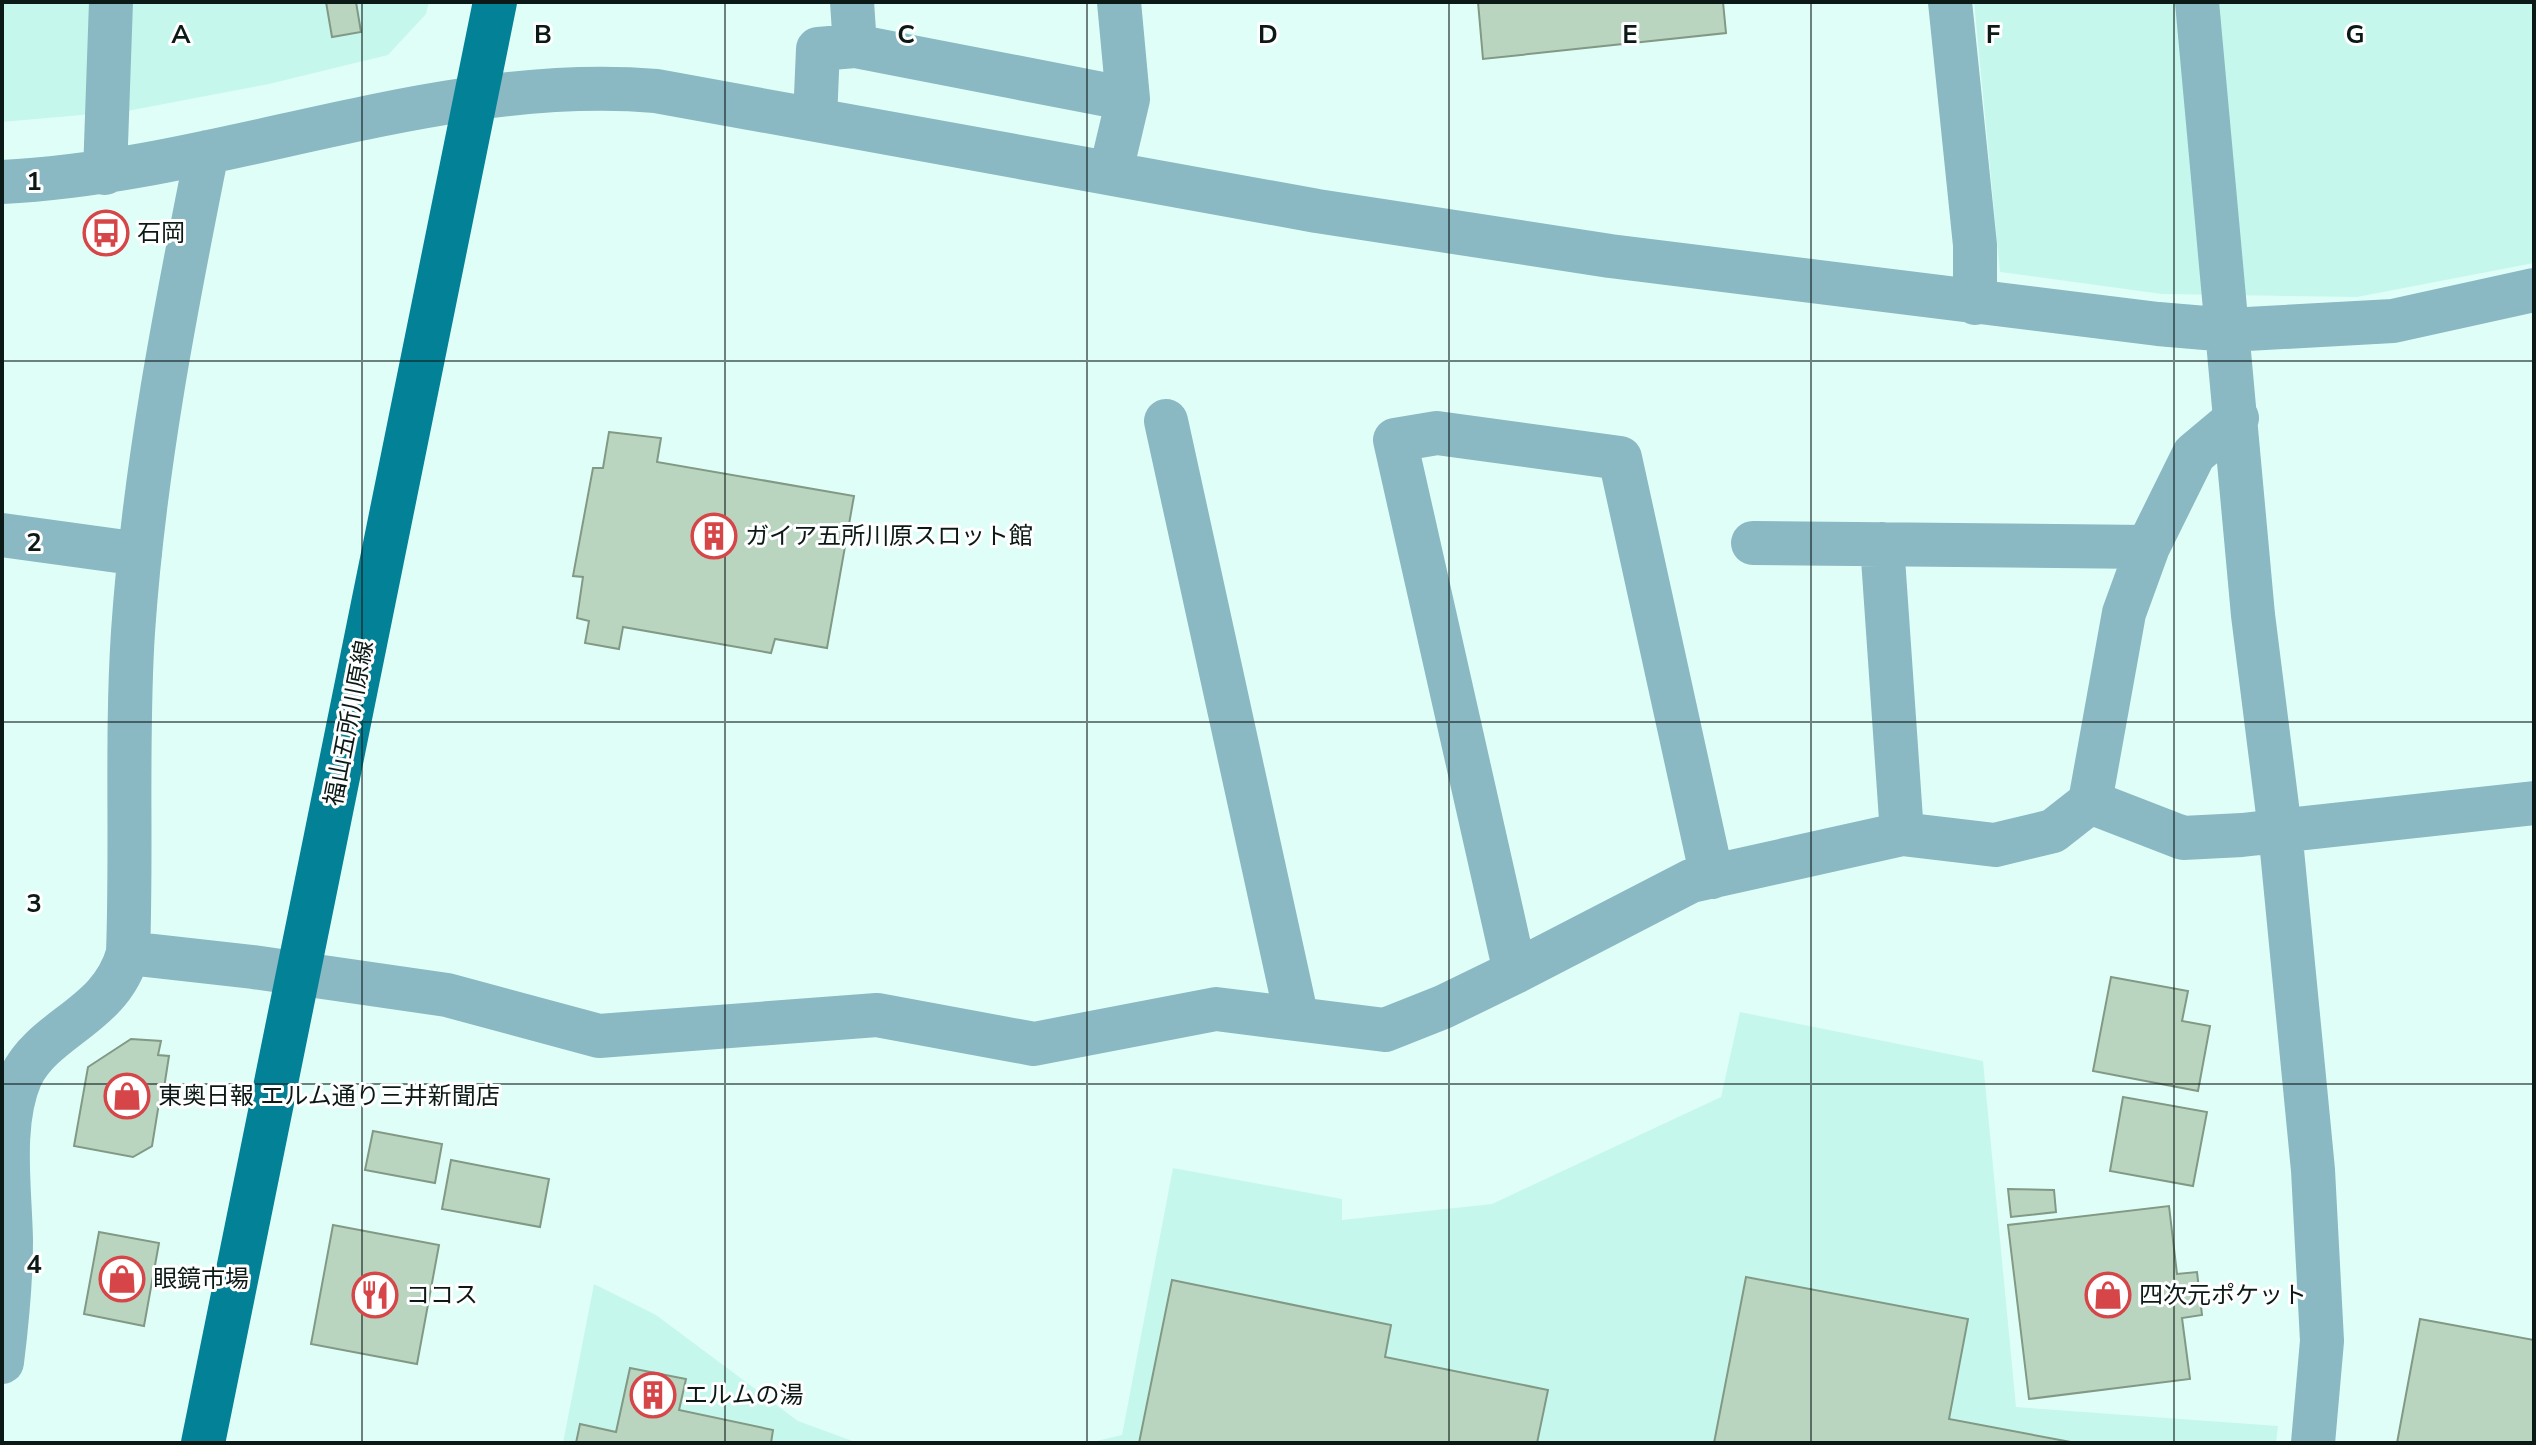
<svg xmlns="http://www.w3.org/2000/svg" width="2536" height="1445" viewBox="0 0 2536 1445" font-family="'Nunito Sans','Noto Sans JP',sans-serif">
<style>
.built{fill:#c6f7ed}
.building{fill:#bad5bf;stroke:#819985;stroke-width:2}
.lines{fill:none;stroke-linecap:round;stroke-linejoin:round}
.minor{stroke:#8ab8c3;stroke-width:44}
.major{stroke:#038297;stroke-width:44}
.grid{fill:none;stroke:#0c1a17;stroke-width:2;stroke-opacity:0.55}
.labels{text-anchor:middle;dominant-baseline:central;stroke-width:6;stroke-linejoin:round;paint-order:stroke}
.poi-label{font-size:24px;fill:#0c1a17;stroke:#fff;text-anchor:start}
.street-label{font-size:24px;fill:#0c1a17;stroke:#fff}
.grid-label{font-size:26px;text-anchor:middle;font-weight:bold;fill:#0c1a17;stroke:#fff;stroke-width:6;stroke-linejoin:round;paint-order:stroke}
</style>
<rect width="100%" height="100%" fill="#e0fef8"/>
<!-- built -->
<path class="built" d="M2 2H429L426 14 388 55 269 84 127 111 2 122Z
M1974 2H2534V263L2357 297 2162 294 2000 272Z
M1740 1012 1983 1061 2016 1407 2278 1426 2276 1443H1088L1122 1435 1173 1168 1342 1199V1220L1492 1204 1721 1097Z
M594 1284 656 1315 798 1421 858 1443H563Z"/>
<!-- building -->
<path class="building" d="M326 2H356L361 32 332 37Z
M1478 2H1723L1726 33 1483 59Z
M609 432 661 438 657 462 854 496 827 648 775 639 771 653 623 627 619 649 585 643 589 621 577 618 583 577 573 576 593 468H603Z
M2111 977 2188 991 2182 1021 2210 1026 2198 1091 2093 1071Z
M131 1039 161 1041 158 1055 169 1056 164 1088 172 1089 169 1104 159 1103 152 1146 133 1157 74 1146 88 1067Z
M2123 1097 2207 1112 2193 1186 2110 1171Z
M373 1131 442 1144 435 1183 365 1170Z
M451 1160 549 1179 540 1227 442 1209Z
M2008 1189 2054 1190 2056 1212 2011 1217Z
M2169 1206 2177 1274 2197 1272 2202 1315 2182 1318 2190 1379 2029 1399 2008 1225Z
M333 1225 439 1245 417 1364 311 1344Z
M99 1232 159 1243 144 1326 84 1314Z
M1746 1277 1968 1319 1949 1419 2076 1443H1714Z
M1172 1280 1391 1325 1385 1357 1548 1390 1537 1443H1139Z
M2420 1319 2534 1340V1443H2397Z
M630 1368 686 1379 679 1410 773 1430 771 1443H576L580 1424 616 1432Z"/>
<g class="lines">
<!-- minor -->
<path class="minor" d="M1119 2 1128 99
M1950 2 1975 245V303
M2197 2 2253 615 2280 830 2313 1170 2322 1341 2313 1443
M855 46 1128 99 1111 171
M815 119 818 49 855 46 852 2
M105 173 111 2
M2 182C223 171 434 73 656 91L1317 211 1610 256 2158 324 2229 330 2393 321 2534 290
M1166 421 1297 1019
M2 535 140 554
M1753 543 2148 547
M1882 544 1902 834
M2090 802 2183 838 2242 835 2534 803
M128 953 253 967 447 995 599 1036 877 1015 1034 1044 1216 1009 1385 1030 1443 1007 1515 972 1691 881 1902 834 1995 845 2053 831 2090 802 2124 613 2148 547 2194 454 2237 418
M1515 972 1395 440 1437 433 1620 458 1712 877
M2 1362C7 1322 11 1280 11 1240 10 1188 0 1124 21 1076 45 1027 111 1016 128 953 132 846 126 739 133 632 144 470 175 311 207 152"/>
<!-- major -->
<path class="major" d="M203 1443 495 2"/>
</g>
<!-- grid -->
<path class="grid" d="M362 2V1443M725 2V1443M1087 2V1443M1449 2V1443M1811 2V1443M2174 2V1443M2 361H2534M2 722H2534M2 1084H2534"/>
<!-- icons -->
<defs>
<g id="bus-ring" transform="scale(2.3)"><circle r="9.5" fill="#fff" stroke="#d64648" stroke-width="1.5"/><path d="M-5-6H5V4H4V6H2V4H-2V6H-4V4H-5ZM-3.5-4V0h7V-4ZM-3.5 1.2v1.5H-2V1.2ZM2 1.2v1.5H3.5V1.2Z" fill="#d64648"/></g>
<g id="building-ring" transform="scale(2.3)"><circle r="9.5" fill="#fff" stroke="#d64648" stroke-width="1.5"/><path d="M-4-6H4V6H1V3H-1V6H-4ZM-2.5-4.3h1.7v1.8h-1.7ZM.8-4.3h1.7v1.8H.8ZM-2.5-1h1.7V.8h-1.7ZM.8-1h1.7V.8H.8Z" fill="#d64648"/></g>
<g id="shop-ring" transform="scale(2.3)"><circle r="9.5" fill="#fff" stroke="#d64648" stroke-width="1.5"/><path d="M-5-2.5h2.3a2.7 3.5 0 0 1 5.4 0H5L5.5 6h-11ZM-1.5-2.5h3a1.5 2.3 0 0 0-3 0Z" fill="#d64648"/></g>
<g id="restaurant-ring" transform="scale(2.3)"><circle r="9.5" fill="#fff" stroke="#d64648" stroke-width="1.5"/><path d="M-5-6h1v4h1v-4h1v4h1v-4h1v5L-1.5 .5V6h-2V.5L-5-1ZM5-6V6H3V1.5H1.5Q1.5-4 5-6Z" fill="#d64648"/></g>
</defs>
<g fill-rule="evenodd">
<use href="#bus-ring" x="106" y="233"/>
<use href="#building-ring" x="714" y="536"/>
<use href="#shop-ring" x="127" y="1096"/>
<use href="#shop-ring" x="122" y="1279"/>
<use href="#restaurant-ring" x="375" y="1295"/>
<use href="#shop-ring" x="2108" y="1295"/>
<use href="#building-ring" x="653" y="1395"/>
</g>
<g class="labels">
<!-- poi labels -->
<g class="poi-label">
<text x="137" y="233">石岡</text>
<text x="745" y="536">ガイア五所川原スロット館</text>
<text x="158" y="1096">東奥日報 エルム通り三井新聞店</text>
<text x="153" y="1279">眼鏡市場</text>
<text x="406" y="1295">ココス</text>
<text x="2139" y="1295">四次元ポケット</text>
<text x="684" y="1395">エルムの湯</text>
</g>
<!-- street labels -->
<g class="street-label">
<text transform="translate(349 723) rotate(-79)">福山五所川原線</text>
</g>
</g>
<g class="grid-label">
<text x="181" y="43">A</text>
<text x="543" y="43">B</text>
<text x="906" y="43">C</text>
<text x="1268" y="43">D</text>
<text x="1630" y="43">E</text>
<text x="1993" y="43">F</text>
<text x="2355" y="43">G</text>
<text x="34" y="190">1</text>
<text x="34" y="551">2</text>
<text x="34" y="912">3</text>
<text x="34" y="1273">4</text>
</g>
<!-- border -->
<rect width="2536" height="1445" fill="none" stroke="#0c1a17" stroke-width="8"/>
</svg>
